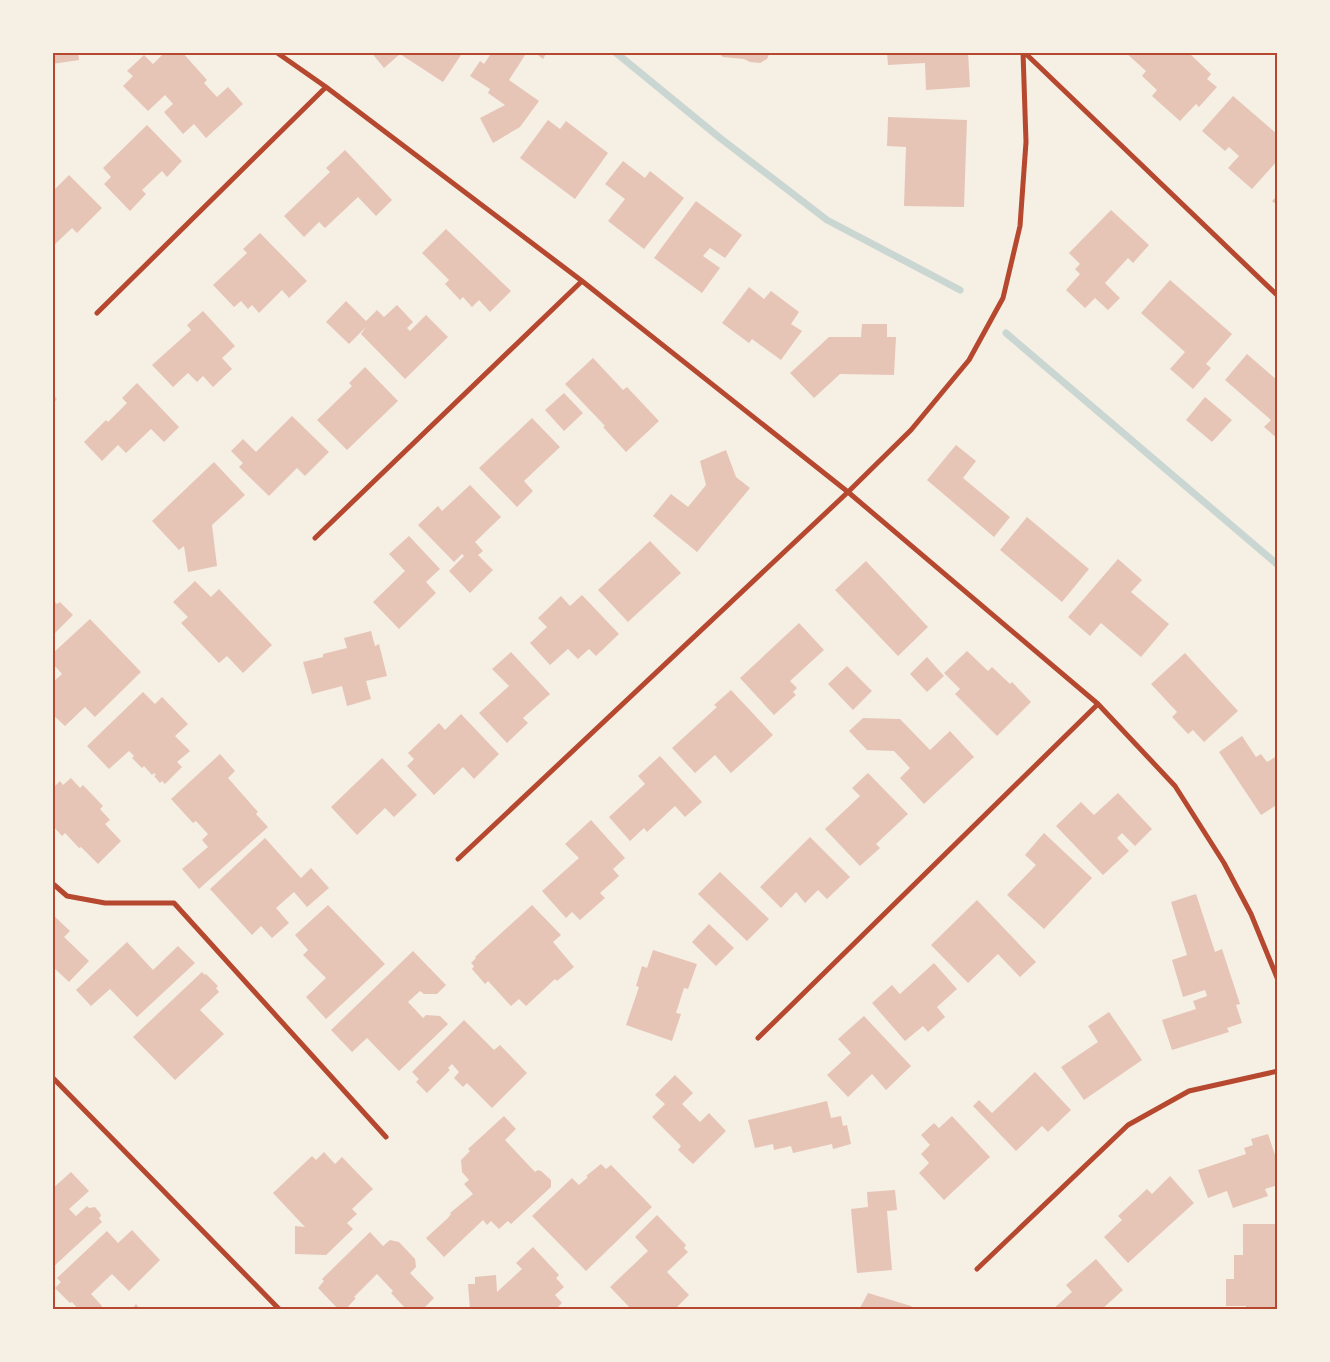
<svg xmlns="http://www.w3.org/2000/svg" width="1330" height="1362" viewBox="0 0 1330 1362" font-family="'DM Sans',sans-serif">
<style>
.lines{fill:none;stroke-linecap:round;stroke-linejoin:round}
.stream{stroke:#c9d6d2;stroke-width:7}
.building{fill:#e6c5b7}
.minor{stroke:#b5482f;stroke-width:5}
.neatline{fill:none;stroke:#b5482f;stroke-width:2}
</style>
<rect width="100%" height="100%" fill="#f6efe4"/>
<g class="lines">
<!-- stream -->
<path class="stream" d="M615 52 720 138 827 220 960 290
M1006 333 1278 565"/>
</g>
<!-- building -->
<path class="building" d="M52 52H78L79 60 52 64Z
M165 52H182L207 80 204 83 217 97 228 87 243 104 206 138 194 124 183 134 164 112 173 104 165 95 148 111 123 86 133 76 127 71 144 55 153 64Z
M371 52H463L443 82 400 54 384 68Z
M492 52H527L509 80 539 101 520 127 493 143 480 118 505 105 488 93 490 89 470 76 480 61 484 64Z
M534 52H547L543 59Z
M717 52H770L767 59 760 63 750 62 744 59 723 57Z
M887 52H968L970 87 926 90 925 63 888 65Z
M1125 52H1188L1211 74 1207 79 1217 87 1199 107 1196 104 1180 121 1152 96 1157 90 1142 76 1146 71Z
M1233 96 1278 135V160L1252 189 1228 168 1239 156 1229 147 1225 151 1202 131Z
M888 117 967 120 964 207 904 206 906 147 887 146Z
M548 120 560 129 566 121 608 153 575 199 520 158Z
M147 125 182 161 167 177 162 171 142 190 146 194 130 211 104 184 111 177 103 168Z
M345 150 392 200 376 216 358 197 325 228 319 222 304 237 284 216 330 172 326 168Z
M623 161 645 178 650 171 684 198 644 249 608 221 625 199 605 184Z
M69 175 102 208 77 233 72 228 52 247V192Z
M1278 195V206L1272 201Z
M696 201 742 235 725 258 710 248 703 256 720 268 702 293 654 258Z
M1111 210 1149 245 1133 263 1128 258 1105 283 1120 298 1108 310 1095 298 1085 308 1066 290 1080 274 1075 269 1080 264 1069 253Z
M446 229 511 291 490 312 479 300 472 307 463 297 460 300 445 284 449 280 422 253Z
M260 233 307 281 289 298 282 290 259 313 252 305 248 309 241 301 234 307 213 285 247 253 243 249Z
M1170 280 1232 334 1206 364 1211 368 1193 389 1170 369 1185 352 1141 313Z
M749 287 764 299 771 291 799 312 791 324 802 331 781 360 752 339 749 343 722 323Z
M346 301 366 321 377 310 384 317 397 305 413 322 407 328 410 331 426 315 448 337 405 379 361 334 366 327 349 344 326 322Z
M203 311 235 346 222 358 232 369 213 387 203 376 197 382 188 373 173 387 152 365 191 330 187 325Z
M862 324H887V337H896L894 375 840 374 814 398 790 373 829 337H861Z
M1247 354 1277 380 1278 379V439L1264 427 1271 420 1225 380Z
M593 358 623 390 627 387 659 421 626 452 603 427 605 426 565 384Z
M365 367 398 401 347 450 317 420 352 386 349 383Z
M137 383 179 427 164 442 151 429 126 453 118 445 102 461 84 442 106 420 108 422 127 403 122 398Z
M564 393 583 413 564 431 545 410Z
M52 394 57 399 52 404Z
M1205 397 1232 420 1212 442 1186 420Z
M292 416 329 452 305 476 297 468 269 496 239 467 243 463 231 451 243 439 256 452Z
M532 418 560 447 524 481 533 491 517 507 479 468Z
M956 445 976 461 963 478 1010 517 994 537 927 480Z
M726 450 736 477 750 488 697 552 653 516 671 494 688 507 706 485 700 461Z
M214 462 245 495 212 525 217 566 188 572 184 546 179 550 152 521Z
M470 485 501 517 475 542 483 551 478 555 493 570 470 593 449 571 464 556 462 554 454 562 418 525 438 506 442 511Z
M1027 517 1089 569 1062 602 1000 550Z
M409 536 440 569 426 582 436 593 399 629 373 602 405 571 389 554Z
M650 541 681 573 628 622 598 590Z
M1118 559 1142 580 1131 592 1169 624 1141 657 1101 623 1090 636 1068 617Z
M866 561 928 627 898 656 835 590Z
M195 581 211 597 219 589 272 645 243 673 227 656 219 663 181 623 188 617 173 602Z
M582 595 619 634 596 656 589 649 578 659 568 649 550 665 530 643 547 627 538 618 561 596 570 606Z
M52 599 57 604 60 602 73 615 53 635 55 637 52 640Z
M90 619 141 672 95 717 85 707 65 726 52 714V683L62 674 52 663V654Z
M799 623 824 650 790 681 797 688 793 692 796 695 774 715 740 678Z
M371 631 375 646 379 644 387 676 366 681 371 699 347 706 342 686 312 694 303 662 323 657V654L347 648 344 638Z
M967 651 988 671 992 667 1010 684 1012 682 1031 702 997 736 955 694 960 689 944 673Z
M511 652 550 694 523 718 528 723 507 743 479 713 509 686 492 669Z
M1185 653 1238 711 1204 742 1193 730 1188 734 1172 717 1177 712 1151 684Z
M927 657 944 676 927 692 910 674Z
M847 666 872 691 853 710 828 684Z
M731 690 773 735 731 773 715 755 695 773 672 748 717 707 714 705Z
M143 692 155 704 162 697 188 724 175 736 190 751 177 762 182 767 165 784 162 781 160 783 154 776 156 775 154 773 152 775 144 766 142 768 132 758 134 756 129 751 109 769 87 746Z
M461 714 499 754 474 779 463 767 434 795 407 766 414 759 408 753 439 723 445 730Z
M863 718 900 719 930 750 950 731 974 757 924 804 900 778 910 768 894 751 867 750 849 731Z
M1242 736 1256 757 1261 754 1267 762 1275 757 1278 760V804L1261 815 1219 752Z
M220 754 235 771 228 778 258 812 256 814 268 827 199 889 182 869 208 847 202 840 208 834 196 821 193 823 171 799Z
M660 756 702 802 685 817 675 806 647 832 644 828 630 841 609 817 645 784 638 776Z
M382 758 417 795 394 817 385 808 357 835 331 807Z
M868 773 908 814 876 844 880 848 860 866 825 829 860 796 852 788Z
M71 778 80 788 83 785 103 806 100 809 110 820 105 824 121 841 98 864 81 847 79 848 65 833 62 836 52 825V789L60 781 63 785Z
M1118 793 1152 829 1135 846 1122 833 1117 838 1129 851 1103 875 1056 826 1081 802 1094 815Z
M591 820 625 858 613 869 619 876 600 893 605 898 580 920 572 912 566 918 542 891 579 858 565 844Z
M1044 833 1092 878 1044 929 1007 895 1036 865 1025 855Z
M810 837 850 877 827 899 818 890 805 903 796 892 781 908 760 887Z
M265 838 301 878 311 868 329 888 307 907 294 892 276 908 289 923 272 938 261 926 252 935 210 889Z
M720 872 769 919 747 941 698 894Z
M1196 894 1215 952 1222 949 1240 1004 1236 1005 1242 1023 1227 1028 1229 1032 1172 1050 1162 1020 1196 1009 1193 1001 1207 996 1205 990 1183 997 1172 960 1187 955 1171 902Z
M977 900 1036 962 1020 977 998 954 968 983 931 945Z
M328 905 385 964 326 1019 306 997 326 978 303 955 308 950 295 935Z
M532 905 561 935 553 942 574 967 557 981 555 979 526 1006 519 999 511 1006 488 981 485 984 472 969 474 966 471 963 476 958 475 957Z
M52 914 70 931 64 937 89 961 69 982 52 966Z
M709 924 734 948 716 966 692 942Z
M127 942 153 970 178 946 195 963 137 1017 110 989 91 1006 76 990Z
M653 950 697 964 688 989 684 988 676 1013 681 1014 672 1041 626 1025 639 987 636 986 642 966 647 968Z
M413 951 446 985 437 994H424L420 991 408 1002 423 1018 426 1015 440 1016 448 1024 399 1071 367 1038 352 1052 331 1030Z
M934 963 957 989 937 1007 945 1017 928 1032 923 1026 905 1041 872 1003 892 985 900 994Z
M202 972 205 975 206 974 218 986 216 988 219 992 200 1010 224 1034 175 1080 133 1037Z
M1109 1012 1142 1060 1084 1100 1061 1067 1098 1042 1088 1026Z
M864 1016 911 1066 886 1090 872 1074 848 1097 827 1075 851 1053 838 1039Z
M464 1020 494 1050 500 1045 527 1073 492 1108 467 1083 463 1087 454 1078 459 1072 452 1064 448 1068 450 1070 427 1093 416 1082 419 1079 412 1072Z
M1035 1072 1071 1110 1048 1132 1042 1126 1016 1151 973 1106 979 1100 992 1113Z
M675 1075 693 1093 682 1104 700 1122 709 1113 726 1131 693 1164 678 1150 681 1146 652 1117 665 1104 655 1095Z
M827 1101 831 1118 841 1116 843 1126 847 1125 851 1144 833 1149 832 1144 793 1153 791 1146 774 1150 773 1144 755 1148 748 1120Z
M504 1116 516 1129 505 1140 535 1172 538 1170 541 1171 551 1180V1187L511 1224 508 1221 499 1229 491 1221 487 1225 483 1220 444 1257 426 1238 448 1218 451 1214 450 1213 473 1194 464 1184 469 1180 462 1172 461 1160 470 1151 468 1149Z
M952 1116 990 1157 944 1200 919 1173 929 1163 921 1154 930 1145 921 1135 934 1123 939 1128Z
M1268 1134 1278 1164V1185L1265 1189 1268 1196 1233 1208 1227 1191 1208 1198 1198 1170 1246 1154 1244 1148 1253 1145 1251 1139Z
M324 1152 335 1164 342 1157 373 1189 352 1209 357 1214 347 1223 353 1229 326 1255 295 1254V1226L305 1227 273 1193 312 1156 316 1160Z
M601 1164 606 1169 611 1165 652 1207 586 1271 532 1216 572 1178 579 1185 588 1177 586 1176Z
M71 1172 89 1191 69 1209 76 1216 87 1206 89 1208 95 1207 100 1213 101 1216 99 1218 102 1222 52 1268V1189Z
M1170 1176 1194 1203 1128 1263 1104 1237 1122 1220 1118 1216 1147 1189 1152 1194Z
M895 1190 897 1210 887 1211 892 1270 857 1273 851 1209 868 1207 867 1192Z
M657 1215 686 1245 684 1248 688 1252 667 1272 689 1295 674 1310H632L610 1287 648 1251 635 1237Z
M1243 1224H1278V1310H1246V1306H1226V1279H1234V1255H1243Z
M132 1230 160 1260 129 1291 112 1274 91 1294 102 1306 98 1310H79L72 1302 70 1303 55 1288 61 1282 57 1278 107 1231 118 1243Z
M370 1232 383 1246 390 1240 399 1242 415 1259 416 1267 410 1273 434 1298 422 1310H407L391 1293 393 1291 377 1274 354 1297 356 1298 345 1310H339L318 1288 324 1281 322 1279Z
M533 1247 559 1275 556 1278 564 1287 555 1295 562 1303 555 1310H470L468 1284H475V1277L496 1275 497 1292 522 1269 516 1263Z
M1096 1259 1123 1290 1101 1310H1052L1072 1292 1066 1285Z
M868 1293 911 1306 914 1310H859Z
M136 1304 141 1310H131Z"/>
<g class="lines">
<!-- minor -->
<path class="minor" d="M276 52 326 87 582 281 848 492 1098 704 1175 786 1224 863 1251 914 1278 980
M1024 52 1278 296
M97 313 326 87
M315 538 582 281
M458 859 848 492 911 430 969 360 1003 298 1020 226 1026 142 1023 52
M52 883 67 896 105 903H174L386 1137
M758 1038 1098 704
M52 1077 280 1310
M977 1269 1128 1125 1189 1091 1278 1071"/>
</g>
<!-- border -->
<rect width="1330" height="1362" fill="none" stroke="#f6efe4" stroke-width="108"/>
<rect x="54" y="54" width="1222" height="1254" class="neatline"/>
</svg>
